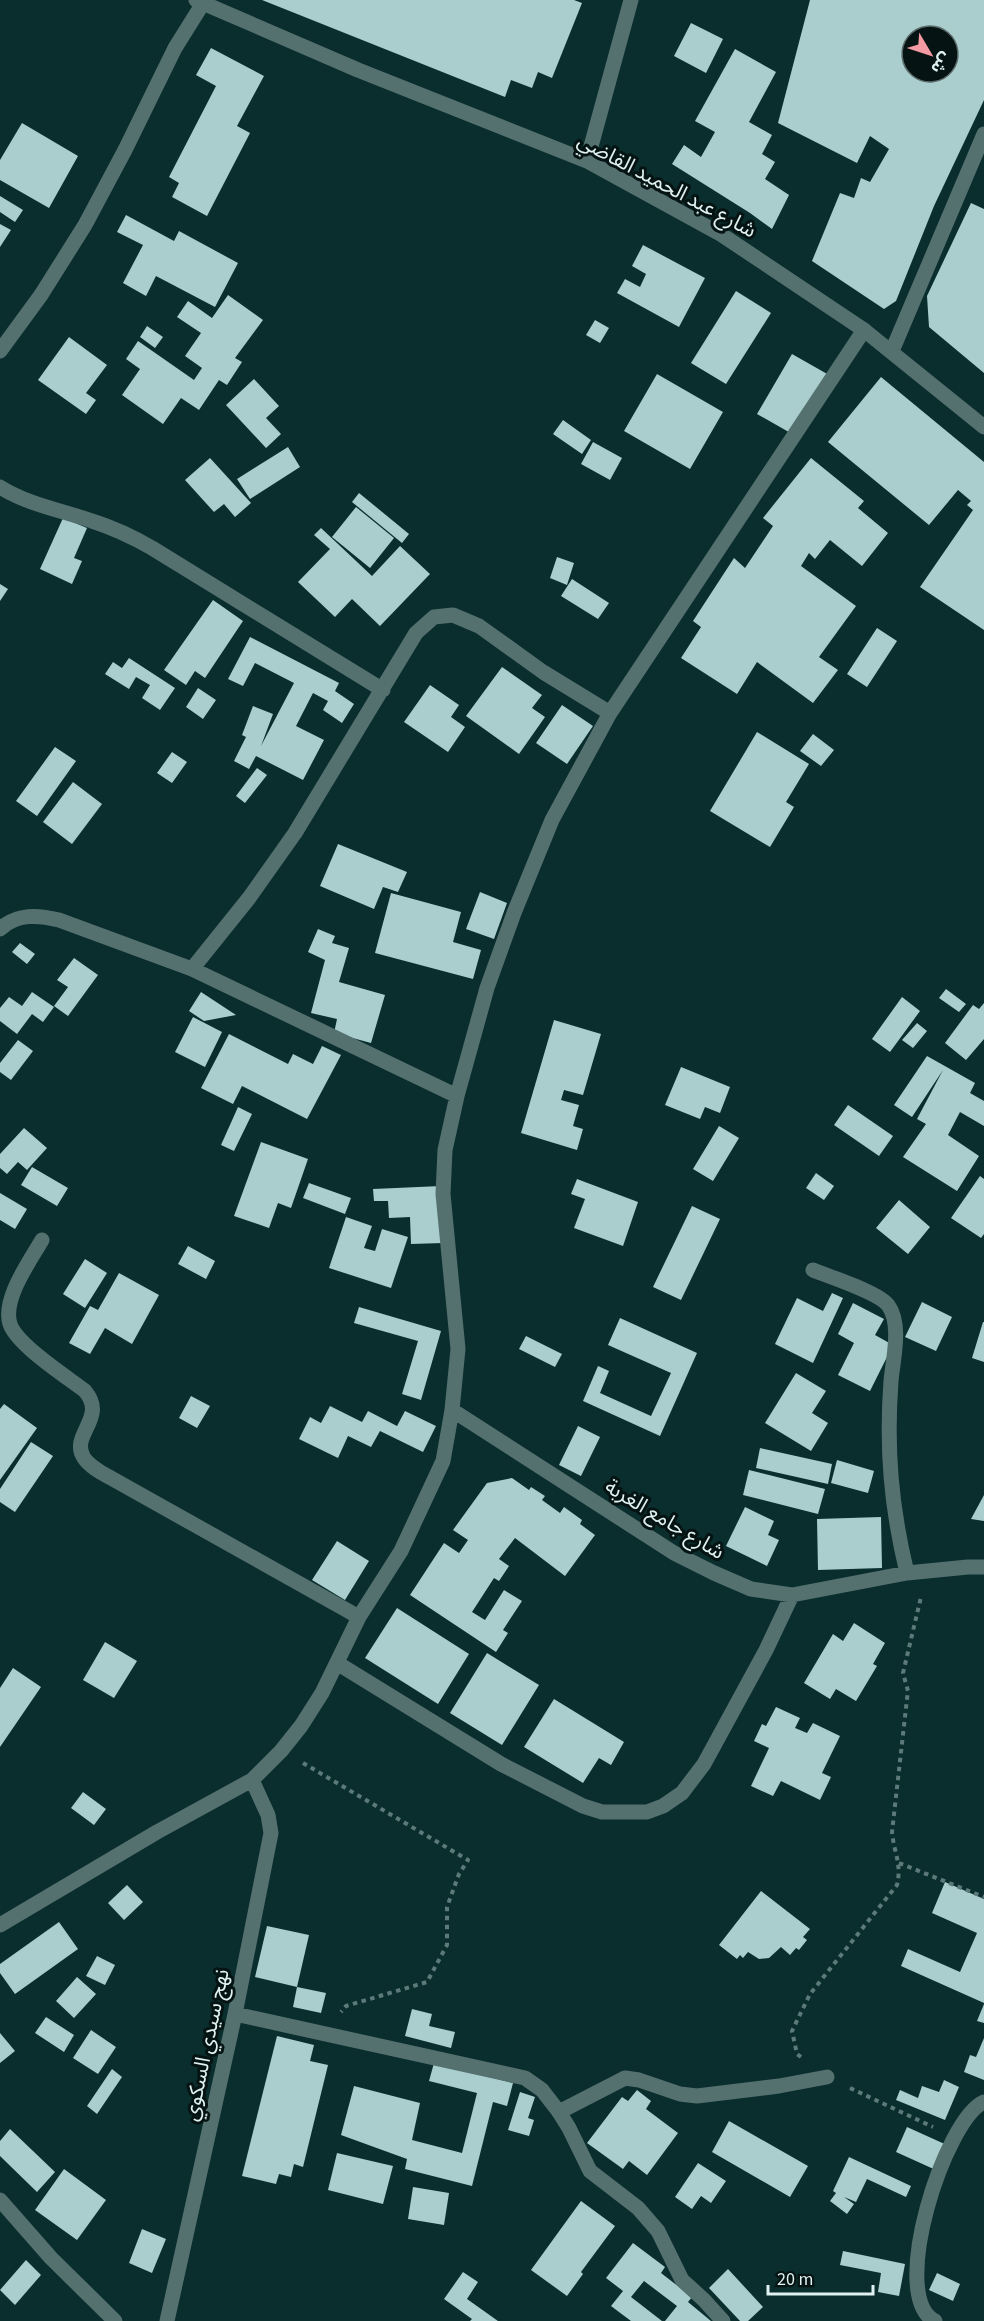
<svg xmlns="http://www.w3.org/2000/svg" width="984" height="2321" viewBox="0 0 984 2321" font-family="'Source Sans 3','Noto Sans Arabic',sans-serif">
<style>
.building{fill:#a9cecd;fill-rule:evenodd}
.lines{fill:none;stroke-linecap:round;stroke-linejoin:round}
.path{stroke:#5c7a79;stroke-width:4;stroke-dasharray:4.5 4.5;stroke-linecap:butt}
.service{stroke:#547170;stroke-width:15}
.minor{stroke:#547170;stroke-width:15}
.tertiary{stroke:#547170;stroke-width:15}
.labels{text-anchor:middle;dominant-baseline:central;stroke-width:6;stroke-linejoin:round;paint-order:stroke}
.street-label{font-size:21px;fill:#dff2f1;stroke:#061313}
</style>
<rect width="100%" height="100%" fill="#0a2e2d"/>
<!-- building -->
<path class="building" d="M262 0H574L582 3 552 78 538 72 532 88 511 80 505 97Z
M810 0H984V100L934 206 896 301 884 309 812 261 840 193 854 198 861 178 870 182 889 149 870 136 857 163 778 123ZM912 36H948V72H912Z
M691 23 723 39 706 73 674 56Z
M211 48 264 76 237 126 250 133 207 216 172 197 179 183 169 177 216 86 196 75Z
M735 49 776 72 749 122 772 135 762 154 775 162 765 179 789 195 772 229 750 213 672 164 684 145 701 157 715 132 695 121Z
M22 123 78 156 49 208 0 180V160Z
M0 196 23 210 15 222 0 212Z
M971 203 984 209V373L929 327 927 296Z
M126 215 174 241 179 231 238 263 215 307 156 276 146 296 123 283 143 245 117 232Z
M0 224 11 230 0 247Z
M643 245 705 278 679 327 617 293 625 279 640 287 646 274 632 266Z
M736 291 771 313 726 384 691 363Z
M228 295 263 320 235 358 242 362 227 385 219 380 199 410 181 398 163 424 122 395 140 369 126 359 138 341 194 380 202 368 185 356 201 333 177 317 188 301 212 318Z
M595 320 609 328 600 343 586 335Z
M147 326 163 337 155 348 140 337Z
M69 337 107 365 86 393 96 400 86 414 38 380Z
M792 354 829 375 794 435 757 414Z
M657 374 723 412 690 469 624 431Z
M881 377 984 462V630L920 587 973 510 967 505 971 501 958 490 929 525 828 442Z
M254 379 279 406 266 418 281 434 266 448 226 405Z
M563 420 591 440 582 454 553 434Z
M593 442 622 458 610 480 581 464Z
M288 447 300 467 250 499 237 479Z
M210 458 251 503 235 517 224 504 214 512 185 480Z
M811 458 864 501 858 508 888 533 862 566 830 540 815 559 809 553 801 566 856 606 819 657 838 670 813 703 757 662 737 694 681 658 701 627 693 621 734 558 745 568 773 526 763 518Z
M359 493 409 534 402 543 352 502Z
M356 507 394 538 370 568 332 537Z
M63 518 87 528 74 558 82 561 72 584 40 569Z
M321 528 372 576 400 546 430 574 380 626 352 599 335 617 298 582 330 549 314 535Z
M557 557 574 563 567 585 550 578Z
M572 579 609 603 598 619 561 596Z
M0 584 8 589 0 601Z
M213 600 243 621 205 678 195 671 186 685 164 670Z
M877 628 897 641 867 687 847 674Z
M250 637 339 683 335 691 354 704 342 723 323 710 328 701 313 693 296 726 324 740 303 780 256 756 249 769 234 761 246 737 242 735 253 706 273 714 261 746 294 683 255 663 243 686 228 679Z
M129 658 175 688 160 710 142 698 150 685 136 677 129 689 105 674 113 662 122 668Z
M502 667 542 695 532 708 545 717 519 754 466 716Z
M430 685 459 705 451 717 465 727 448 752 404 722Z
M198 688 216 700 203 719 186 707Z
M562 705 593 726 567 764 536 743Z
M757 732 809 764 786 802 794 807 770 847 710 811Z
M813 734 834 750 821 766 800 751Z
M55 747 76 761 37 816 16 801Z
M172 752 187 762 172 783 157 773Z
M257 768 267 775 245 803 236 796Z
M73 782 102 804 72 844 43 822Z
M338 844 407 872 398 892 383 887 374 909 320 886Z
M480 892 507 903 494 939 466 929Z
M391 893 461 912 453 942 481 950 473 979 375 953Z
M318 929 335 936 332 943 349 948 339 982 385 995 371 1043 334 1033 337 1019 311 1013 325 960 308 952Z
M20 943 35 954 27 964 12 952Z
M74 958 98 975 68 1016 54 1006 68 987 57 980Z
M946 989 966 1004 959 1012 939 998Z
M32 992 54 1007 43 1022 32 1014 17 1034 0 1021V1008L9 997 22 1006Z
M201 992 236 1015 204 1021 189 1011Z
M902 997 920 1011 890 1052 872 1039Z
M984 1003V1039L966 1060 945 1043 973 1005 979 1009Z
M193 1017 222 1032 205 1067 175 1052Z
M554 1020 601 1034 583 1095 564 1090 561 1100 579 1105 573 1126 583 1129 577 1150 521 1133Z
M917 1023 927 1031 913 1048 902 1040Z
M229 1034 288 1064 293 1054 313 1064 322 1046 341 1055 307 1119 242 1086 233 1104 201 1088Z
M18 1040 33 1051 11 1080 0 1072V1063Z
M927 1056 975 1083 970 1093 984 1101V1126L960 1112 948 1135 979 1156 957 1191 903 1157 926 1124 917 1119 943 1070 912 1117 894 1105Z
M681 1067 730 1087 720 1113 705 1107 700 1119 665 1105Z
M848 1105 893 1136 879 1156 834 1125Z
M238 1107 252 1114 234 1151 221 1145Z
M719 1126 739 1138 713 1181 693 1169Z
M24 1128 47 1148 27 1170 18 1162 7 1174 0 1168V1154Z
M261 1142 308 1159 291 1208 278 1203 269 1228 234 1216Z
M32 1167 68 1188 57 1206 21 1185Z
M816 1173 834 1186 824 1200 806 1188Z
M980 1176 984 1179V1234L981 1238 951 1218Z
M577 1179 638 1202 623 1246 574 1228 585 1199 571 1194Z
M309 1183 351 1198 345 1214 303 1198Z
M441 1186 443 1243 411 1244 410 1217 389 1218 388 1201H374L373 1189Z
M0 1193 27 1209 15 1229 0 1220Z
M899 1200 930 1227 908 1254 876 1228Z
M692 1206 720 1219 681 1300 653 1287Z
M346 1217 372 1226 364 1248 375 1251 382 1229 408 1237 391 1288 329 1268Z
M188 1246 215 1261 206 1279 178 1264Z
M85 1259 107 1273 85 1308 63 1294Z
M119 1273 159 1295 132 1344 105 1328 90 1354 69 1343 90 1306 98 1310Z
M832 1293 843 1298 813 1363 775 1344 797 1298 823 1311Z
M922 1302 952 1317 936 1351 905 1337Z
M853 1303 884 1319 875 1335 893 1345 870 1391 838 1375 854 1343 838 1334Z
M359 1307 441 1331 421 1400 402 1394 418 1341 354 1323Z
M620 1318 697 1353 660 1436 583 1401 598 1366 609 1371 600 1393 651 1416 671 1373 608 1345Z
M983 1322H984V1362L972 1358Z
M526 1336 562 1354 555 1367 519 1349Z
M796 1373 826 1391 812 1413 828 1423 811 1451 765 1423Z
M191 1396 210 1406 197 1428 179 1418Z
M4 1404 37 1428 0 1480V1409Z
M330 1406 362 1422 368 1411 397 1426 405 1411 436 1426 423 1452 380 1431 371 1447 348 1436 338 1458 299 1439 310 1417 321 1423Z
M578 1426 600 1437 581 1476 559 1465Z
M31 1442 53 1456 15 1512 0 1502V1489Z
M760 1448 832 1464 828 1484 756 1468Z
M837 1460 874 1471 868 1493 831 1483Z
M749 1470 825 1489 818 1514 743 1495Z
M512 1478 529 1490 531 1487 545 1496 542 1500 560 1513 564 1507 582 1520 580 1524 595 1535 565 1576 515 1538 499 1559 509 1566 499 1581 494 1578 472 1612 485 1620 504 1590 522 1601 503 1630 508 1633 496 1652 410 1595 444 1543 459 1553 468 1540 453 1530 487 1483Z
M984 1495V1521L971 1519Z
M745 1507 774 1521 768 1535 779 1540 767 1566 726 1546Z
M881 1517 882 1568 818 1570 817 1519Z
M337 1541 369 1561 345 1600 312 1580Z
M397 1608 469 1654 438 1704 365 1658Z
M854 1623 885 1643 873 1664 877 1666 856 1701 836 1689 830 1699 804 1683 833 1634 843 1641Z
M105 1642 137 1661 114 1698 83 1680Z
M487 1653 539 1685 502 1745 450 1713Z
M13 1668 41 1687 0 1747V1688Z
M554 1699 624 1742 611 1765 599 1758 583 1783 524 1747Z
M776 1707 800 1718 795 1728 807 1733 813 1723 840 1736 822 1773 831 1777 820 1800 781 1781 773 1796 751 1786 769 1748 754 1741 762 1724 766 1726Z
M83 1792 106 1809 94 1825 71 1808Z
M945 1882 984 1899V2003L901 1966 908 1949 960 1972 977 1933 932 1913Z
M127 1885 143 1902 124 1920 108 1903Z
M761 1891 810 1929 803 1937 807 1940 799 1950 796 1948 790 1955 781 1947 769 1958 759 1959 748 1952 743 1958 740 1955 737 1959 719 1945Z
M59 1922 78 1949 15 1994 0 1973V1964Z
M267 1926 309 1935 297 1987 326 1993 321 2013 293 2007 297 1987 255 1977Z
M97 1956 115 1965 105 1985 86 1976Z
M77 1977 96 1994 74 2018 56 2001Z
M984 2004V2023L977 2021Z
M412 2009 432 2014 429 2026 455 2032 451 2048 405 2036Z
M46 2017 74 2035 64 2052 35 2033Z
M91 2030 116 2047 98 2074 73 2058Z
M0 2033 15 2051 0 2063Z
M277 2036 314 2045 310 2061 328 2065 303 2167 294 2164 291 2177 279 2174 276 2184 242 2176Z
M984 2038V2080L964 2072 970 2055 976 2057Z
M434 2063 513 2083 507 2106 493 2102 472 2186 405 2169 407 2159 341 2135 354 2086 420 2103 412 2140 462 2153 477 2093 429 2081Z
M112 2069 122 2077 97 2114 87 2106Z
M944 2080 959 2087 945 2120 896 2100 900 2090 918 2098 922 2086 939 2092Z
M637 2090 651 2101 646 2109 678 2133 647 2175 629 2161 623 2169 587 2143 622 2097 628 2101Z
M520 2092 535 2097 528 2118 534 2120 529 2136 508 2130Z
M729 2121 808 2166 790 2197 712 2152Z
M907 2127 949 2146 938 2171 896 2152Z
M10 2129 55 2172 37 2192 0 2156V2141Z
M337 2153 393 2166 383 2204 328 2190Z
M849 2157 911 2186 906 2197 867 2179 856 2202 844 2197 854 2204 847 2214 830 2201 836 2193 833 2191Z
M698 2163 726 2181 711 2203 701 2196 692 2209 675 2197Z
M64 2169 106 2200 77 2240 35 2210Z
M413 2187 449 2193 444 2225 408 2219Z
M581 2201 615 2226 581 2272 583 2274 567 2296 531 2270Z
M142 2229 166 2239 152 2273 129 2263Z
M633 2243 665 2267 661 2273 692 2297 688 2302 711 2321H665L677 2306 644 2281 631 2297 662 2321H631L611 2306 623 2291 606 2278Z
M843 2251 905 2264 899 2296 878 2292 881 2273 840 2265Z
M26 2260 41 2275 15 2305 0 2290Z
M728 2269 763 2307 748 2321H740L709 2288Z
M463 2272 478 2282 467 2299 498 2321H470L472 2319 444 2299Z
M937 2273 960 2284 953 2301 929 2290Z"/>
<g class="lines">
<!-- path -->
<path class="path" d="M303 1763 468 1860 459 1874 447 1907V1945L427 1982 346 2006 341 2012
M899 1863 984 1897
M801 2057 797 2054 792 2031 810 1994 897 1885C902 1864 894 1853 892 1832L907 1699 908 1691 903 1673 921 1597
M850 2088 933 2127"/>
<!-- service -->
<path class="service" d="M559 2112 569 2128 590 2171 638 2208 658 2231 682 2280 704 2300 723 2321"/>
<!-- minor -->
<path class="minor" d="M0 351 41 295 85 225 125 150 175 48 205 0
M892 351 984 134
M0 487C29 505 61 510 92 521 114 528 133 537 152 548L383 690
M0 929C17 913 39 915 59 920L192 969 249 898 295 833 416 633 434 617 453 615 479 626 543 672 610 713
M192 969 457 1096
M42 1240C30 1261 2 1299 10 1324 17 1345 67 1377 85 1391 108 1418 69 1435 84 1458 90 1467 102 1473 111 1478L359 1617
M813 1270C830 1277 878 1292 888 1305 902 1324 893 1359 891 1381 886 1448 891 1507 907 1573
M452 1410 674 1553 714 1573 751 1589 792 1595 907 1573 968 1567H984
M337 1663 501 1764 583 1806 602 1812H647L663 1806 682 1793 704 1764 766 1650 792 1595
M0 1925 157 1832 252 1780 281 1751 301 1726 322 1693 359 1617 401 1551 443 1461 452 1410 458 1349 443 1194 445 1150 457 1096 487 988 514 913 552 820 610 713 864 330
M235 2014 525 2078 542 2090 559 2112 625 2078 639 2080 680 2094 697 2096 779 2086 827 2077
M0 2200 51 2258 115 2321
M167 2321 235 2014 271 1833 268 1815 252 1780
M935 2321C887 2297 945 2119 984 2102"/>
<!-- tertiary -->
<path class="tertiary" d="M196 0 358 70 587 161 722 235 864 330 984 427
M587 161 631 0"/>
</g>
<g class="labels">
<!-- street labels -->
<g class="street-label">
<text transform="translate(667 185) rotate(28)">شارع عبد الحميد القاضي</text>
<text transform="translate(665 1519) rotate(31)">شارع جامع الغربة</text>
<text transform="translate(206 2045) rotate(-78)">نهج سيدي السكوي</text>
</g>
</g>
<!-- north arrow -->
<g transform="translate(930 54) rotate(129)"><circle r="28" fill="#061313" stroke="#5d6c6c" stroke-width="1.5"/>
<path d="M0-4.5L10 22L0 15L-10 22Z" fill="#f49aa2"/>
<text y="-9" font-size="16" font-weight="bold" text-anchor="middle" fill="#dff2f1">ش</text>
</g>
<!-- scale -->
<path d="M768 2285v9h105v-9" fill="none" stroke="#dff2f1" stroke-width="3"/>
<text x="777" y="2285" font-size="18" fill="#dff2f1" stroke="#061313" stroke-width="4.5" paint-order="stroke">20 m</text>
</svg>
